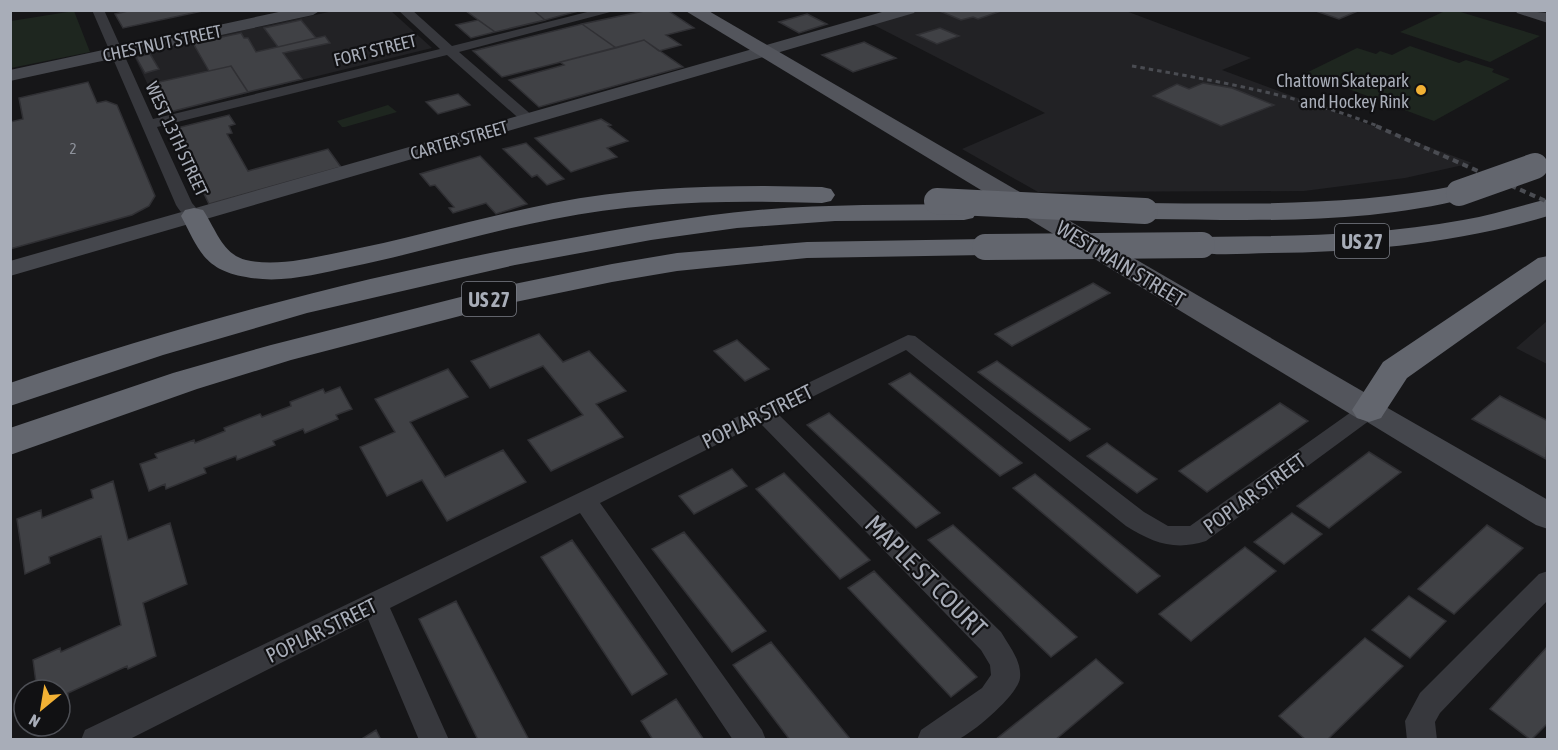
<svg xmlns="http://www.w3.org/2000/svg" width="1558" height="750" viewBox="0 0 1558 750" font-family="'Asap Condensed',sans-serif">
<style>
.built{fill:#222225}
.green{fill:#1e261f}
.building{fill:#404145;stroke:#303034;stroke-width:1.5}
.lines{fill:none;stroke-linecap:round;stroke-linejoin:round}
.street{fill:#37383d;fill-rule:evenodd}
.secondary{fill:#45474d;fill-rule:evenodd}
.primary{fill:#53555c;fill-rule:evenodd}
.highway{fill:#63666e;fill-rule:evenodd}
.rail-far1{stroke:#4a4c52;stroke-width:3;stroke-dasharray:4.5 4;stroke-linecap:butt}
.rail{stroke:#4a4c52;stroke-width:4;stroke-dasharray:6 4.5;stroke-linecap:butt}
.highway-bridge{stroke:#63666e;stroke-width:26}
.poi-dot{fill:#f2b134;stroke:#111113;stroke-width:2}
.labels{text-anchor:middle;dominant-baseline:central;stroke-width:4.5;stroke-linejoin:round;paint-order:stroke}
.far-number-label{font-size:15px;fill:#8e929b}
.far-street-label{font-size:18px;fill:#a8adb8;stroke:#111113}
.far-poi-label{font-size:18px;fill:#a8adb8;stroke:#111113;text-anchor:end}
.shield{fill:#111113;stroke:#7b7e86;stroke-width:1.5}
.shield-label{font-size:20px;font-weight:bold;fill:#a8adb8}
.street-label{font-size:21px;fill:#a8adb8;stroke:#111113}
.near-street-label{font-size:26px;fill:#a8adb8;stroke:#111113}
</style>
<rect width="100%" height="100%" fill="#161618"/>
<!-- built -->
<path class="built" d="M338 10 391 11 432 48 162 114 133 54Z
M908 10 1126 11 1251 58 1222 70 1472 163 1405 178 1304 191 1038 192 962 149 1045 113 868 22Z
M1547 321V364L1516 348Z"/>
<!-- green -->
<path class="green" d="M1454 10 1540 36 1490 62 1400 32 1445 11Z
M74 11 90 52 11 68V21Z
M1410 46 1459 63 1466 60 1494 69 1492 72 1510 79 1434 121 1306 73 1357 48 1376 54 1380 51 1392 55Z
M388 105 397 112 345 127H342L337 121Z"/>
<!-- building -->
<path class="building" d="M132 10H207L123 28 115 14Z
M533 10 545 20 495 32 466 11Z
M533 10H582L545 20Z
M649 10H667L694 28 666 35 681 45 659 51 644 40 616 48 582 24Z
M947 10H1004L978 19 973 17 961 20 942 12Z
M1313 10H1360L1339 19Z
M807 14 827 24 799 33 779 22Z
M301 20 316 38 278 47 264 28Z
M478 20 495 32 471 38 456 25Z
M582 24 616 48 502 77 473 51Z
M940 28 959 36 937 44 917 35Z
M241 33 244 38H248L256 52 325 36 330 43 283 53 302 79 248 92 231 66 209 71 193 43Z
M644 40 683 67 539 107 509 80 564 65 560 62Z
M864 42 896 58 853 72 822 55Z
M150 54 159 69 145 73 136 57Z
M231 66 248 92 162 114 150 84Z
M88 82 97 103 106 101 117 105 155 196 149 206 132 215 10 249V122L23 119 19 98Z
M1203 83 1232 88 1274 105 1221 126 1153 96 1177 84 1189 89Z
M458 94 470 105 438 114 426 102Z
M229 115 235 124 229 126 232 133 227 134 248 171 328 149 341 167 209 204 173 129Z
M601 119 611 125 608 126 628 141 607 148 617 157 571 172 535 138Z
M526 143 564 179 547 185 537 175 532 177 503 149Z
M480 156 527 204 496 214 486 203 453 213 449 208 454 207 435 185 430 186 420 174Z
M1093 283 1110 293 1012 346 995 334Z
M539 334 563 362 589 351 626 391 596 404 623 437 551 471 528 440 583 415 543 366 490 388 471 361Z
M737 340 769 369 745 381 714 351Z
M997 361 1090 429 1070 441 978 372Z
M448 369 468 397 410 422 445 477 503 450 526 482 447 521 422 480 387 496 360 447 395 432 375 399Z
M910 373 1022 463 1000 476 889 384Z
M340 387 352 409 336 415 338 419 305 433 303 429 273 441 275 445 237 460 236 456 204 468 206 473 166 489 165 484 149 491 140 464 157 458 155 454 194 440 195 443 225 431 224 428 260 414 262 417 291 406 290 402 323 389 325 393Z
M1500 396 1548 421 1546 459 1472 419Z
M1280 403 1308 421 1207 492 1179 471Z
M829 413 940 513 916 528 807 425Z
M1107 443 1151 475 1157 479 1137 493 1087 456Z
M1369 452 1401 472 1329 528 1297 506Z
M732 469 747 486 694 514 679 496Z
M784 473 870 560 840 579 756 489Z
M1035 474 1160 576 1137 593 1013 488Z
M113 481 128 540 170 523 187 584 143 603 156 656 128 669 127 666 68 693V697L60 701V690H37L33 660 60 648 61 652 121 625 101 536 49 557 50 563 25 574 17 519 41 510 42 518 93 498 91 490Z
M1292 513 1322 534 1284 564 1254 542Z
M953 525 1077 637 1051 657 928 540Z
M1487 525 1523 548 1454 614 1418 589Z
M684 532 766 631 732 652 652 549Z
M572 540 667 674 632 695 541 557Z
M1245 547 1276 571 1191 641 1159 614Z
M874 571 977 677 951 697 848 588Z
M1409 596 1446 621 1410 658 1372 630Z
M456 601 529 740H478L419 619Z
M1365 638 1403 666 1327 740H1306L1279 716Z
M771 642 851 740H790L733 665Z
M1548 646V723L1531 740 1490 709Z
M1096 659 1123 683 1055 740H995Z
M676 699 704 740H653L641 721Z
M376 730 381 740H360Z"/>
<g class="lines">
<!-- street -->
<path class="street" d="M92 10H104L153 119 440 49 398 10H412L452 46 595 10H618L459 52 534 117 536 120 534 123H524L447 55 157 127 192 203 203 216 200 220C188 223 182 214 176 205Z
M908 335 915 336 1144 512 1168 526H1190L1361 405 1369 402 1377 405 1380 410 1377 415 1206 541C1175 551 1153 543 1126 526L906 350 778 414 1001 632C1009 646 1022 661 1020 678 1018 695 974 732 959 739 948 743 929 740 917 740L921 730 982 688 991 675 990 665 981 650 760 423 600 503 762 730 766 740H733L580 513 390 608 449 740H419L368 619 128 740H81L85 730Z
M1548 571V600L1440 713 1435 722 1437 740H1407L1405 721 1420 693 1539 574Z"/>
<!-- secondary -->
<path class="secondary" d="M288 10H321L313 15 10 81V70Z
M889 10H916L914 13 10 276V261Z
M1515 10 1548 13V23L1517 13Z
M1369 400 1379 403 1548 500V529L1536 525 1359 417 1354 410 1359 403Z"/>
<!-- primary -->
<path class="primary" d="M684 10H707L1381 402 1385 410 1381 418 1369 421 1357 418Z"/>
<!-- highway -->
<path class="highway" d="M1459 185 1468 188 1472 193 1468 198C1363 225 1253 220 1145 219L1136 217 1132 211 1136 205 1145 203C1251 204 1355 206 1459 185Z
M765 186 822 187 831 189 835 195 831 201 822 203C732 200 642 201 554 219 485 232 419 253 350 267 317 274 281 284 246 277 204 270 199 250 181 216L185 210 194 208 203 210C216 229 222 254 246 260 276 267 311 258 341 252 412 238 482 217 553 203 623 189 694 186 765 186Z
M1548 199V216C1457 243 1365 252 1270 253 1245 253 1217 257 1192 251L1188 245 1192 239 1202 237C1289 236 1377 236 1463 220 1492 215 1519 206 1548 199Z
M964 204 973 206 977 212 973 218 964 220 835 221 737 228 651 240 515 265 307 313 163 355 10 406V383C190 322 373 273 560 240 626 228 692 216 758 210 827 204 895 205 964 204Z
M985 239 995 241 999 247 995 253 985 255 807 258 677 271 612 282 506 304 291 360 197 389 10 455V428L173 373 271 345 504 286 612 264 677 253 807 242Z
M1548 256V278L1407 378 1381 418 1369 422 1357 418 1352 410 1383 362 1538 258Z"/>
<!-- rail-far1 -->
<path class="rail-far1" d="M1132 66C1216 81 1300 95 1380 127"/>
<!-- rail -->
<path class="rail" d="M1376 126 1548 202"/>
<!-- highway-bridge -->
<path class="highway-bridge" d="M1459 193 1535 166
M937 201 1145 211
M985 247 1202 245"/>
</g>
<!-- markers -->
<circle class="poi-dot" cx="1421" cy="90" r="6"/>
<g class="labels">
<!-- far-number labels -->
<g class="far-number-label">
<text x="73" y="148">2</text>
</g>
<!-- far-street labels -->
<g class="far-street-label">
<text transform="translate(162 43) rotate(-12)">CHESTNUT STREET</text>
<text transform="translate(375 50) rotate(-14)">FORT STREET</text>
<text transform="translate(177 139) rotate(65)">WEST 13TH STREET</text>
<text transform="translate(459 140) rotate(-16)">CARTER STREET</text>
</g>
<!-- far-poi labels -->
<g class="far-poi-label">
<text x="1409" y="80">Chattown Skatepark<tspan x="1409" dy="21">and Hockey Rink</tspan></text>
</g>
<!-- shield labels -->
<g class="shield">
<rect x="1335" y="224" width="54" height="34" rx="4.5"/>
<rect x="462" y="282" width="54" height="34" rx="4.5"/>
</g>
<g class="shield-label">
<text x="1362" y="241">US 27</text>
<text x="489" y="299">US 27</text>
</g>
<!-- street labels -->
<g class="street-label">
<text transform="translate(1121 263) rotate(31)">WEST MAIN STREET</text>
<text transform="translate(757 416) rotate(-26)">POPLAR STREET</text>
<text transform="translate(1254 493) rotate(-36)">POPLAR STREET</text>
<text transform="translate(321 630) rotate(-26)">POPLAR STREET</text>
</g>
<!-- near-street labels -->
<g class="near-street-label">
<text transform="translate(926 576) rotate(45)">MAPLE ST COURT</text>
</g>
</g>
<!-- border -->
<rect width="1558" height="750" fill="none" stroke="#a8adb8" stroke-width="24"/>
<!-- north arrow -->
<g transform="translate(42 708) rotate(210)"><circle r="28" fill="#111113" stroke="#4d4f55" stroke-width="1.5"/>
<path d="M0-4.5L10 22L0 15L-10 22Z" fill="#f2b134"/>
<text y="-9" font-size="16" font-weight="bold" text-anchor="middle" fill="#a8adb8">N</text>
</g>
</svg>
